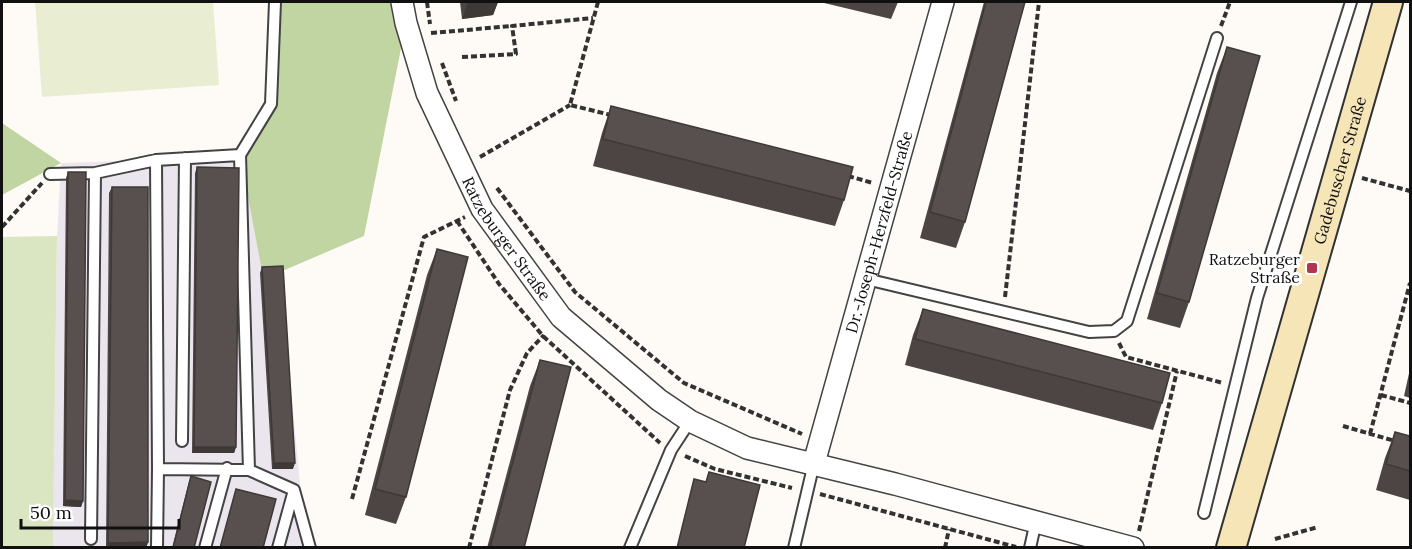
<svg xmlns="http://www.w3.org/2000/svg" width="1412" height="549" viewBox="0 0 1412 549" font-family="Lora,serif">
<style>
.industrial{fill:#ebe6ed}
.green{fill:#dae6c1}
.forest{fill:#c1d5a2}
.pitch{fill:#e9eed2}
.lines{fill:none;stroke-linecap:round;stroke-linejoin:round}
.lane-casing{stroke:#434343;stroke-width:14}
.street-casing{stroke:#434343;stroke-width:24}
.secondary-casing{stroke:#323232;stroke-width:32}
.path{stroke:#323232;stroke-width:4;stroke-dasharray:6 3;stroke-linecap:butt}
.lane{stroke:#fff;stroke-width:10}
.street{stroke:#fff;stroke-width:21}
.secondary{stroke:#f6e5b7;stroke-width:28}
.wall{fill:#4c4543}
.shaded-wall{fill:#3e3837}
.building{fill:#58504e;stroke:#3e3837;stroke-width:1.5}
.poi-dot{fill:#b23651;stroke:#fff;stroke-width:2}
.labels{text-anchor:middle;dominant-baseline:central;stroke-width:6;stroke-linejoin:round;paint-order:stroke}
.street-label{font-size:16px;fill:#101010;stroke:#fff}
.poi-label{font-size:16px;fill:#101010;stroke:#fff;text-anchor:end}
</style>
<rect width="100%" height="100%" fill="#fefaf5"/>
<!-- industrial -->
<path class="industrial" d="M240 155 280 272 302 505 316 547 53 548 57 236 61 163 156 160Z"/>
<!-- green -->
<path class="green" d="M57 236 53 547H2V237Z"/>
<!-- forest -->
<path class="forest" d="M275 2H402L406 23 364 236 280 272 262 271 240 155 271 104Z
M2 123 61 163 2 195Z"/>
<!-- pitch -->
<path class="pitch" d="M35 2H213L219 85 42 97Z"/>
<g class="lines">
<!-- lane casing -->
<g class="lane-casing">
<path id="lane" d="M240 155 271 104 275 2
M156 160 158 469
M50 174 95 173 156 160 240 155 249 470
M866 279 1089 332 1114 331 1127 321 1217 38
M182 441 185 158
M1204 513 1257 298 1351 2
M91 539 95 173
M157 548 158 469 249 470 294 490
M205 548 227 468
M278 548 294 490 310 548
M630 548 671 450 690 421
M794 548 814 463
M1030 548 1036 521"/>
</g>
<!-- street casing -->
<g class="street-casing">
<g id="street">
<path id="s1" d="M402 2 406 23 427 93 482 209 561 317 659 400 690 421 747 448 895 484 1133 548"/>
<path id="s2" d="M814 463 943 2"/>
</g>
</g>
<!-- secondary casing -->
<g class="secondary-casing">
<g id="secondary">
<path id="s3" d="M1231 548 1388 2"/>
</g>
</g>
<!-- path -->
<path class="path" d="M427 2 430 24
M598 2 570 105 611 115
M1221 26 1230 2
M431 33 512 26
M462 57 516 54 512 26 593 18
M442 63 456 101
M480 157 570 105
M848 176 873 183
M1362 178 1410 191
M497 188 575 292 684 383 802 434
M457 221 499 284 543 336 660 443
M2 227 42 183
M1005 297 1039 2
M1119 343 1126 357 1223 383
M1381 395 1410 403
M1343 426 1395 441
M1370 434 1410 283
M685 456 715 469 792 488
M820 494 1016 547
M352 499 424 237 465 217
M1139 531 1177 371
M1275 539 1318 527
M469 548 510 390 527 353 544 335
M945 548 949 529"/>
<!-- lane -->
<use href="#lane" class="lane"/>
<!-- street -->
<use href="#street" class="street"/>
<!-- secondary -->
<use href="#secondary" class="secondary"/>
</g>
<!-- wall -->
<path class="wall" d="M460 2H498L493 15 462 19Z
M820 2H898L891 19Z
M984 2H1025L965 222 956 248 920 238Z
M1227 47 1189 302 1180 328 1147 319 1217 73Z
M611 106 844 200 835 226 593 166 602 133Z
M197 167 236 447 234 453H192L195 173Z
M68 172 83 501 81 507 63 506 66 178Z
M112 187 148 542 146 548H106L109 193Z
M437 249 406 497 396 524 365 515 427 275Z
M262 267 293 469H272L260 273Z
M923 309 1162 403 1153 430 905 365 913 335Z
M540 360 524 548H487L530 386Z
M1410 369V398L1404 396Z
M1395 432 1410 436V500L1376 490 1385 458Z
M191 476 194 548H172L189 482Z"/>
<!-- shaded-wall -->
<path class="shaded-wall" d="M468 2H498L493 15 462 19Z
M194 447H236L234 453H192Z
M274 463H295L293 469H272Z
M65 500 83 501 81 507 63 506Z
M148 542 146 548H107L108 543Z"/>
<!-- building -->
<path class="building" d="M986 2H1025L965 222 930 212Z
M1227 47 1260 56 1189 302 1157 293Z
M611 106 853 167 844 200 603 139Z
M197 167 239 168 236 447H194Z
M68 172H86L83 501 65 500Z
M112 187H148V542L108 543Z
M437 249 468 257 406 497 375 489Z
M283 266 295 463H274L262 267Z
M923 309 1170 373 1162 403 915 339Z
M540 360 571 367 524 548H490Z
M1395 432 1410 436V471L1386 464Z
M709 472 760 485 744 548H677L694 479 706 482Z
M191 476 211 482 194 548H173Z
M236 489 276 499 263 548H220Z"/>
<!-- markers -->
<rect class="poi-dot" x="1306" y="262" width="12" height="12" rx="3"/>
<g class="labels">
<!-- street labels -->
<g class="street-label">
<text stroke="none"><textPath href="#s3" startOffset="393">Gadebuscher Straße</textPath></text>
<text stroke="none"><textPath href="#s2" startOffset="240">Dr.-Joseph-Herzfeld-Straße</textPath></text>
<text stroke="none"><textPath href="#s1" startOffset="261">Ratzeburger Straße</textPath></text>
</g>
<!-- poi labels -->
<g class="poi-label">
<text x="1300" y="259">Ratzeburger<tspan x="1300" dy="18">Straße</tspan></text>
</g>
</g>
<!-- border -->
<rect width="1412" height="549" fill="none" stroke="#101010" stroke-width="6"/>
<!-- scale -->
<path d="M21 519v9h158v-9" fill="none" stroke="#101010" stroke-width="3"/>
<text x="30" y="519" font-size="18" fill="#101010" stroke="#ffffff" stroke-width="4.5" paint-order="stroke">50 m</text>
</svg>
